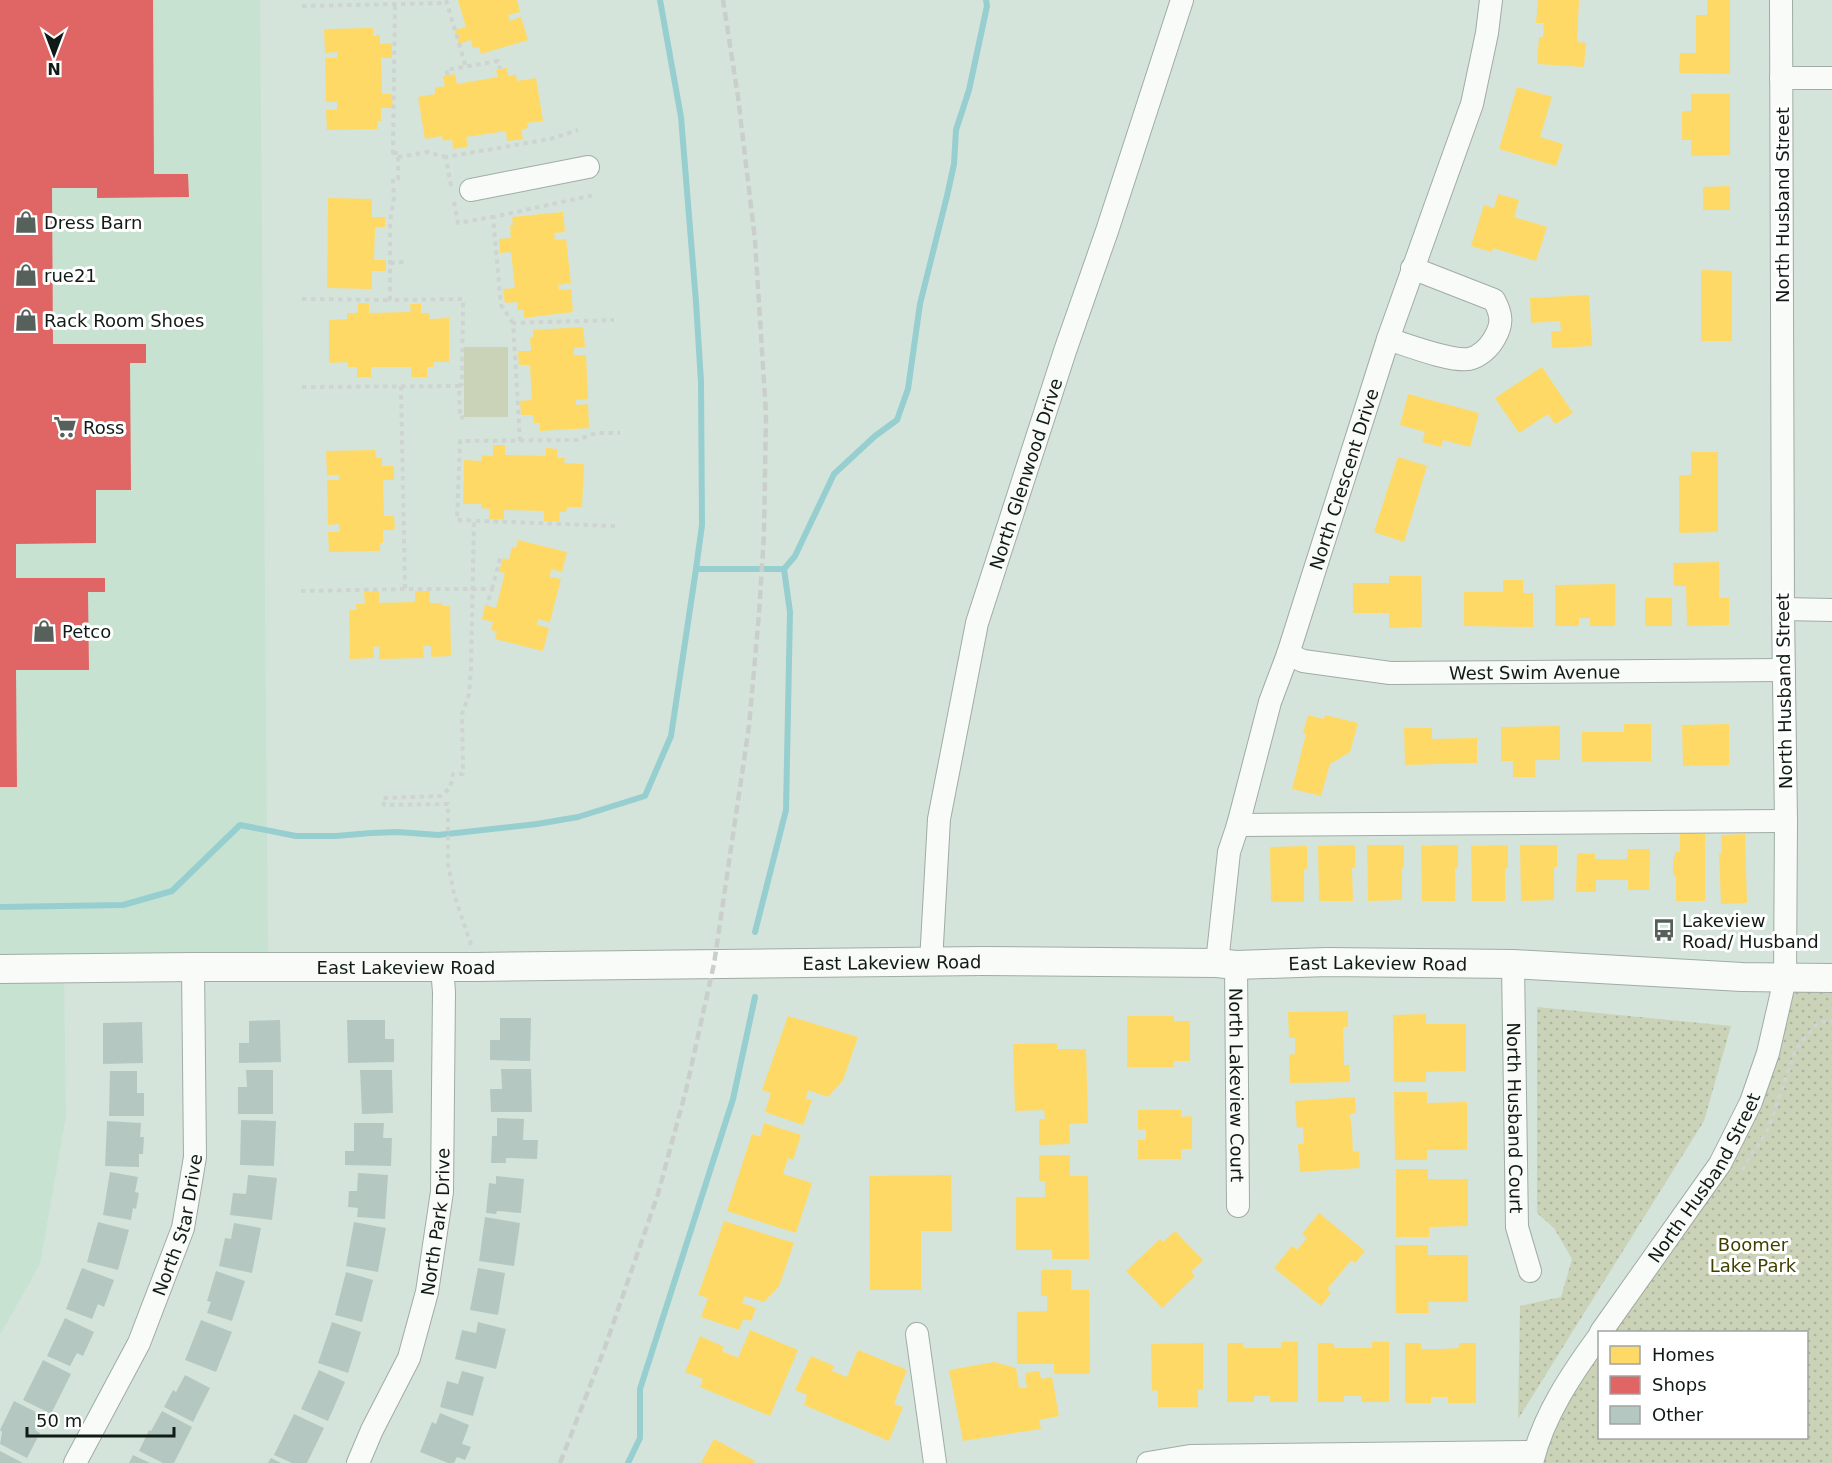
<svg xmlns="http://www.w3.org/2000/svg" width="1832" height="1463" viewBox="0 0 1832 1463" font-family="'DejaVu Sans',sans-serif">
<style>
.built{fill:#c7e2d1}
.grass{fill:url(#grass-dots)}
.pitch{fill:#cad3b7}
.homes{fill:#ffd966}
.shops{fill:#e06666}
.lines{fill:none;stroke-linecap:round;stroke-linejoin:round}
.stream{stroke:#97ced0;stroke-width:6}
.building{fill:#b4c8c1}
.minor-casing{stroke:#a0aca5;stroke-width:24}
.major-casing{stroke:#a0aca5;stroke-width:30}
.path{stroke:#cfd3d1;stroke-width:4;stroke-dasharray:4.5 4.5;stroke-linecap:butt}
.minor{stroke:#f9fbf9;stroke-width:22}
.major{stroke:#f9fbf9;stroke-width:28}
.rail{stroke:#cbcfcc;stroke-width:4.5;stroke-dasharray:9 4.5;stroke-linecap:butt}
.labels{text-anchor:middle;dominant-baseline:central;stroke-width:6;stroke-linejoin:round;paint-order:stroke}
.street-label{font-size:18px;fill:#111b15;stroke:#fff}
.poi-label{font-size:18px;fill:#111b15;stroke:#fff;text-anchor:start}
.park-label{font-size:18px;fill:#3f4000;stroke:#fff}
</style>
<defs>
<pattern id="grass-dots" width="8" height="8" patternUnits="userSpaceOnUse" patternTransform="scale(1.5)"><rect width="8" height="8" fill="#cad3b7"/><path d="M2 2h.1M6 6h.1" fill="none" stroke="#acb59c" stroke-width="1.8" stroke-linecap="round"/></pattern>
</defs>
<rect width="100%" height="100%" fill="#d4e4da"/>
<!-- built -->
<path class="built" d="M0 0H260L268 956H0Z
M64 975 66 1116 40 1264 0 1335V979Z"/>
<!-- grass -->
<path class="grass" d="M1786 981H1832V1463H1534L1599 1336 1600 1438H1806V1332H1602L1721 1165Z
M1537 1007 1731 1026 1704 1121 1518 1419 1520 1306 1561 1297 1572 1259 1554 1228 1537 1213Z"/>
<!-- pitch -->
<path class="pitch" d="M464 347H508V417H464Z"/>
<!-- homes -->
<path class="homes" d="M458 0H517L520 12 508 15 510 21 521 17 528 40 481 54 479 47 473 48 471 40 459 44 455 30 466 27Z
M1538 0H1579L1577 42 1586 43 1584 67 1537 64 1539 37H1543L1544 23H1536Z
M1707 0H1730V74L1679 73 1680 53H1696V15H1707Z
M373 28V36L380 35V44L392 43V58H381L382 94H392L393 108H381V121H377L378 129 327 130 326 110H337V102H326L325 58H337V52L325 53 324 29Z
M507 68 508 76 516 75 517 81 536 78 543 121 527 123 528 128 521 130 523 139 507 141 506 131 466 137 468 147 453 149 452 139 443 141 442 136 425 139 418 97 435 94V88L445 86 443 76 455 74 457 84 498 77 496 70Z
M1517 87 1552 97 1540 137 1563 144 1556 166 1499 149Z
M1691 94H1730V155L1691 156V140H1682V111H1691Z
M1730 186V210H1703V187Z
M1498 194 1519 200 1514 217 1547 227 1536 261 1493 248 1492 252 1471 246 1484 205 1494 208Z
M328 198 372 199V217H385V227H375L374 260H386V271H372V289L327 288Z
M563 212 565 232 554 233 555 240 566 239 571 283 558 285 559 290 571 289 573 312 524 318V310H518L517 302 505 303 503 289 515 288 511 252 500 253 499 239 511 238 510 225H513L512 217Z
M1701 270 1732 271V341H1701Z
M1589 295 1592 346 1552 348 1551 331H1561L1560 321 1531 323 1530 298Z
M358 303H369V313L411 312 410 304H421V313H429L430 319 449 318V362H433V367H427V377H411V367H371V377H357V367H348V362L329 363V320L347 319V313H358Z
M583 327 585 347 574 348V355H586L588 399 576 400V405L588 404 589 428 540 431V423H534L533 415H521L520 401 532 400 530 365H519L518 351H531L530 338H533V330Z
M1542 367 1573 413 1555 424 1548 414 1519 433 1495 398Z
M1408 394 1479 413 1470 447 1443 440 1441 447 1422 442 1425 432 1400 425Z
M493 445H505V455L546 456V448L557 449V458H565L564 463 584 464 582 507H567L566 512H560L559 521H544V511L504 510V519H489L490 509 481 508V504H463L464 460 482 461V455L493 456Z
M375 450 376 458H382V466H394V480H383L384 516H394L395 530H383V543H380V551L329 552 328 532H340L339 524 328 525 327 480H339V475H327L326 451Z
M1691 452H1718V532L1679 533V475H1691Z
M1398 457 1427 466 1404 542 1374 532Z
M518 540 567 552 562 572 551 569 550 577 561 579 550 622 538 619 537 625 549 628 543 651 495 639 497 632 491 630 493 622 482 619 485 605 496 608 505 573 499 572 503 558 509 560 512 547 516 548Z
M1719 562V598H1729V625L1687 626 1686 586H1674L1673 563Z
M1389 576H1421L1422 627 1389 628V613H1353V583H1389Z
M1503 580H1523V593H1533V627L1464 626V592H1503Z
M1615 584V626H1590V618H1579V626H1555V585Z
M379 591V603L415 602V591H429L430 603H442V606H450L451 656 431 657V646H423L424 658 379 659V646L373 647 374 658 350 659 349 610H357L356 604H365L364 592Z
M1645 598H1672V626H1645Z
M1308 715 1324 719 1325 715 1358 723 1350 752 1330 764 1321 796 1292 789 1306 734 1303 733Z
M1624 724H1651V761L1582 762V732H1624Z
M1729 724V765L1683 766 1682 725Z
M1560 726V760H1535V777H1513V761H1501V727Z
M1404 728H1432V739L1477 738V763L1405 765Z
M1680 834H1705V901H1676V876L1673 875V857H1675V852H1680Z
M1745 834 1747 903 1721 904 1719 853H1722L1721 835Z
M1355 845V868H1352L1353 901H1319L1318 846Z
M1367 845H1404V867H1402V900L1368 901Z
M1440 845H1458V868H1455V901H1422L1421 846Z
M1508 845V868H1505V901H1472L1471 846Z
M1520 845H1557V867H1554V900L1521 901Z
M1307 846V869H1304V902H1271L1270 847Z
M1628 849H1650L1649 890H1628V880H1596V892H1576L1577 853 1595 854V859H1627Z
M1348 1011V1027H1343L1344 1065H1349L1350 1082 1290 1083 1289 1055 1295 1054V1038H1289L1288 1012Z
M1426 1014V1024H1466V1071L1426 1072V1082H1394L1393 1015Z
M788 1016 858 1037 843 1080 828 1097 808 1090 806 1099 812 1100 803 1125 765 1112 771 1093 762 1090Z
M1127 1016H1174V1021H1190V1061H1174V1067H1127Z
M1057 1043V1049H1086L1088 1123 1069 1124 1070 1144 1039 1145V1119H1045L1044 1110 1015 1111 1013 1044Z
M1394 1092H1427V1103L1467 1102V1150H1427V1160H1395Z
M1355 1097 1356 1113 1350 1114 1352 1133 1353 1152 1359 1151 1360 1168 1300 1172 1298 1144H1304L1303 1127 1297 1128 1295 1101Z
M1138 1110H1181V1117L1192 1116V1149H1181V1159H1138V1140H1146V1129L1138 1130Z
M764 1123 801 1135 793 1160 788 1158 783 1174 812 1183 796 1233 727 1211 752 1134 760 1137Z
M1039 1155H1070V1176H1088L1089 1259H1052V1250H1016V1197H1045V1181H1039Z
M1396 1169H1428V1179H1468V1226L1429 1227V1237H1396Z
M951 1175 952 1231H921V1290H870L869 1176Z
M1319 1213 1365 1251 1355 1263 1351 1260 1339 1275 1327 1289 1331 1293 1321 1306 1274 1268 1292 1246 1297 1250 1307 1238 1302 1234Z
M724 1221 794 1243 779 1286 764 1302 745 1296 742 1303 756 1308 751 1321 743 1319 739 1330 701 1317 708 1298 698 1295Z
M1175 1231 1203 1260 1191 1272 1195 1276 1162 1308 1126 1271 1160 1239 1163 1242Z
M1395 1245H1428V1255H1468V1302H1428L1429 1313H1396Z
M1041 1270H1071V1290H1089L1090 1374H1054V1364H1017V1312L1047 1311V1296H1041Z
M750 1330 798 1350 770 1416 700 1387 703 1379 685 1372 700 1336 724 1347 722 1351 738 1358Z
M1281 1342H1298V1402H1270V1396H1254V1402H1227V1343H1243V1348H1281Z
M1372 1342H1389V1402H1361V1396H1344V1402H1318V1343H1334V1348H1372Z
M1203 1343V1390H1198V1407H1158V1390L1152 1391 1151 1344Z
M1405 1343H1421V1349H1440L1459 1348V1343H1476V1403H1448V1397H1431V1403H1405Z
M858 1350 907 1370 894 1404 903 1407 889 1441 804 1405 807 1395 795 1390 811 1356 834 1366 832 1371 847 1377Z
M994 1362 1016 1368 1019 1388H1027L1025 1373 1039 1371 1041 1379 1052 1377 1059 1416 1039 1420 1041 1429 963 1441 949 1370Z
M714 1439 755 1461 754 1463H701Z"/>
<!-- shops -->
<path class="shops" d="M0 0H153L154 174H188L189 197 97 198V188H52L53 344H146V363H130L131 490H96V543L16 544V578H105V592H88L89 670H16L17 787H0Z"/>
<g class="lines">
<!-- stream -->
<path class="stream" d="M660 0 681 117 696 302 701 382 702 525 696 569
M0 907 123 905 172 891 240 825 296 836H336L371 833 398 832 438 835 537 824 578 817 645 796 671 736 696 569H784
M755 932 786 810 790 612 784 569 795 556 834 474 875 436 897 420 908 389 920 304 947 196 954 164 956 130 969 90 987 6 986 0
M628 1463 640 1438V1389L733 1099 755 997"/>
</g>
<!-- building -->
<path class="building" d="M500 1018H531L530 1061 490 1060V1040H500Z
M280 1020 281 1062 239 1063V1043H249V1021Z
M347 1020H385V1039H394V1062L348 1063Z
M142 1022 143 1063 103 1064V1023Z
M501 1069H531L532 1112H491L490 1089H502Z
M246 1070H273V1114H238V1087H247Z
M360 1070H392L393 1113 362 1114Z
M110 1071H137V1093H144V1116H109Z
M497 1118 524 1119 523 1140H538L537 1159 506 1158V1163H491L492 1136H497Z
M241 1120 276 1121 274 1166 240 1165Z
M107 1121 141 1123 140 1137H144L143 1154H139V1167L105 1166Z
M354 1123H384L383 1138H392L391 1166 345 1165V1151H354Z
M110 1172 138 1177 135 1192 139 1193 136 1209 133 1208 131 1220 103 1215Z
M358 1173 388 1175 385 1219 357 1217 358 1208 348 1207 349 1191H357Z
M248 1175 277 1178 272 1220 230 1215 233 1193 246 1194Z
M496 1176 524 1179 521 1213 497 1211 496 1214 486 1213 489 1183 496 1184Z
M485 1217 520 1223 514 1266 479 1261Z
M98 1222 129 1230 118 1270 87 1262Z
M354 1222 386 1228 378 1272 346 1266Z
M234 1223 261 1228 252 1273 219 1266 225 1238 231 1239Z
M82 1268 114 1280 104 1307 98 1304 92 1319 66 1309Z
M478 1268 505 1273 498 1315 470 1310Z
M216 1271 245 1281 232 1321 207 1313 211 1302 207 1301Z
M346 1272 373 1280 362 1322 335 1315Z
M65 1318 94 1332 83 1356 77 1353 70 1366 47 1356Z
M201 1320 232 1332 216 1372 185 1360Z
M332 1322 361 1332 348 1373 318 1363Z
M478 1322 506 1329 496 1369 455 1359 462 1330 476 1333Z
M43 1360 71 1374 51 1414 23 1400Z
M319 1370 345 1382 328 1421 301 1409Z
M462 1371 484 1377 473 1416 440 1407 447 1381 458 1384Z
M185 1375 210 1388 193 1422 164 1407 173 1390 176 1392Z
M14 1401 42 1415 35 1430 40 1433 27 1458 0 1444 2 1432 0 1430Z
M162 1411 192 1427 174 1463H163L139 1451 149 1430 151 1431Z
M440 1413 469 1425 462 1444 471 1447 465 1460 457 1457 454 1463H448L420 1452 432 1422 436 1424Z
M294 1414 324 1428 307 1463H292L274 1455Z
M0 1451 23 1463H0Z
M133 1455 150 1463H129Z
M271 1458 281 1463H268Z"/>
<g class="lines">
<!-- minor casing -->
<g class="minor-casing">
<g id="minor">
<path d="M1781 78H1832"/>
<path d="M471 190 588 167"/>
<path d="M1388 339C1407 345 1451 362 1469 359 1479 357 1489 348 1494 339 1503 324 1502 315 1494 300L1412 268"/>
<path d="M1783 609 1832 610"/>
<path id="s1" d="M1288 654 1303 661 1390 673 1784 670"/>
<path d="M1238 825 1786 821"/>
<path id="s2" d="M931 962 939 819 977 623 1065 351 1107 231 1182 0"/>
<path id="s3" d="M1217 963 1229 852 1238 825 1270 702 1288 654 1388 339 1472 104 1487 33 1491 0"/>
<path id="s4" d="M1513 964 1517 1227 1530 1271"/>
<path id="s5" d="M1236 965 1238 1206"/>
<path id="s6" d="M1601 1332 1720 1164 1751 1102 1768 1053 1785 979 1786 821 1783 609 1781 0"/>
<path d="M917 1334 935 1463"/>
<path id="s7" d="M75 1463 139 1343 183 1228 195 1157 193 967"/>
<path id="s8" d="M358 1463 372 1430 409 1358 427 1292 442 1192 444 992 442 967"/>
<path d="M1148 1463 1190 1456 1534 1452"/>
<path d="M1532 1463C1543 1416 1572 1373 1600 1335"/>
</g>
</g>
<!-- major casing -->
<g class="major-casing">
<g id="major">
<path id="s9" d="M0 969 193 967H476L982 961 1217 963 1236 965 1327 962 1513 964 1742 977 1832 978"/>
</g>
</g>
<!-- path -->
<path class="path" d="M446 0 466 67
M302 6 447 3
M448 75 446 70 498 61 500 69
M393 153H398V179H393L394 197 390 223V300L463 299 462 384 459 386 460 418 464 417
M394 153H393L395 4
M398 157 427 152 446 157
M451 186 446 157 550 139 578 130
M454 202 458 223 493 217
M390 263 405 262
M302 299 390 300
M513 323 501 305 493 217 594 195
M401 386 405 589H492L487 605
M302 387 459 386
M520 441 513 323 614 320
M615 526 457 520 460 441 577 440 596 433H620
M492 589 501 555
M301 591 405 589
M471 945 454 894 448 864V804L384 805 383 798 441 796 450 788 453 774H463L462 714 469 694 471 669 474 521
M1742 1170 1768 1129 1796 1049 1819 1022 1832 1021"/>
<!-- minor -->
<use href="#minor" class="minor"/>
<!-- major -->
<use href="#major" class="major"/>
<!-- rail -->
<path class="rail" d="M560 1463 604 1350 658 1194 686 1090 714 964 749 726 759 614 764 534 766 414 755 240 738 97 723 0"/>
</g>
<!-- icons -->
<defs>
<g id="shop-bare" transform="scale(1.8)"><path d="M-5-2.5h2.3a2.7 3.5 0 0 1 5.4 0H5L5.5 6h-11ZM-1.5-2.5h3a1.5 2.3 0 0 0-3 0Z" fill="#55615a" stroke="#fff" stroke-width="2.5" paint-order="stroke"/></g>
<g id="supermarket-bare" transform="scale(1.8)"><path d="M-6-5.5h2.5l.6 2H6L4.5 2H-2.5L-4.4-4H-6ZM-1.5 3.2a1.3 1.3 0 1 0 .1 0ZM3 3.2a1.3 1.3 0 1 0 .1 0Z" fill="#55615a" stroke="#fff" stroke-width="2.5" paint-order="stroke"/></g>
<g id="bus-bare" transform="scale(1.8)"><path d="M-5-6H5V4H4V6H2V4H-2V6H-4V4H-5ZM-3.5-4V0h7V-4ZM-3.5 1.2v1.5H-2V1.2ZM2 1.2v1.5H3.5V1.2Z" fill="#55615a" stroke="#fff" stroke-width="2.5" paint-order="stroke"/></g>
</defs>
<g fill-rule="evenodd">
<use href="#shop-bare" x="26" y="222"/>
<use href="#shop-bare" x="26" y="275"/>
<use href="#shop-bare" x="26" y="320"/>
<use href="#supermarket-bare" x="65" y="427"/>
<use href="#shop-bare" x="44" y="631"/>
<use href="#bus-bare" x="1664" y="930"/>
</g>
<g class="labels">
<!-- street labels -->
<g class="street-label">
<text transform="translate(1782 205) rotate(-90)">North Husband Street</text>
<text stroke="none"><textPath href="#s2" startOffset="500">North Glenwood Drive</textPath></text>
<text stroke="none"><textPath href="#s3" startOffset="502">North Crescent Drive</textPath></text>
<text stroke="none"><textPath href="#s1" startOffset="249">West Swim Avenue</textPath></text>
<text transform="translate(1784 691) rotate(-91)">North Husband Street</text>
<text stroke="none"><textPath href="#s9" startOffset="892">East Lakeview Road</textPath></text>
<text stroke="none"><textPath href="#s9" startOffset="1378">East Lakeview Road</textPath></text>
<text stroke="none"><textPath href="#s9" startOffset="406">East Lakeview Road</textPath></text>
<text stroke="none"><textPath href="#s5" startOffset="120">North Lakeview Court</textPath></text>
<text stroke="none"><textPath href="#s4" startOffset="154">North Husband Court</textPath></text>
<text stroke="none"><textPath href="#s6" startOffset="186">North Husband Street</textPath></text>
<text stroke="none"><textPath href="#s8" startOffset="256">North Park Drive</textPath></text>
<text stroke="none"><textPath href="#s7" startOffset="261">North Star Drive</textPath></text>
</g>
<!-- poi labels -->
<g class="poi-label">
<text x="44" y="222">Dress Barn</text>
<text x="44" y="275">rue21</text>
<text x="44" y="320">Rack Room Shoes</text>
<text x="83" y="427">Ross</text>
<text x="62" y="631">Petco</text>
<text x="1682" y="920">Lakeview<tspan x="1682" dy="21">Road/ Husband</tspan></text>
</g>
<!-- park labels -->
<g class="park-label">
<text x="1753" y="1244">Boomer<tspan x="1753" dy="21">Lake Park</tspan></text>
</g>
</g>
<!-- legend -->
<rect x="1598" y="1331" width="210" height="108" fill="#ffffff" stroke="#a0a4a1" stroke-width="1.5"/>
<rect x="1610" y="1346" width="30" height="18" fill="#ffd966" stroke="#a0a4a1" stroke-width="1.5"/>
<text x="1652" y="1361" font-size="18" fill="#111b15">Homes</text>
<rect x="1610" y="1376" width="30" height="18" fill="#e06666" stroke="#a0a4a1" stroke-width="1.5"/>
<text x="1652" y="1391" font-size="18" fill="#111b15">Shops</text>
<rect x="1610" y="1406" width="30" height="18" fill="#b4c8c1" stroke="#a0a4a1" stroke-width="1.5"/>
<text x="1652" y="1421" font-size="18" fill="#111b15">Other</text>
<!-- north arrow -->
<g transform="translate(54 54) rotate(180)" stroke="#ffffff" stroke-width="4.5" paint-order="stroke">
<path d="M0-4.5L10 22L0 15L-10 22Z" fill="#111b15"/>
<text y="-9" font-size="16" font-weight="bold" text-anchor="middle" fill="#111b15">N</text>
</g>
<!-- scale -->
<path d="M27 1427v9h147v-9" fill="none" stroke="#111b15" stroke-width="3"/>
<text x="36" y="1427" font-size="18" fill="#111b15" stroke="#ffffff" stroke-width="4.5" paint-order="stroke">50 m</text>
</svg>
